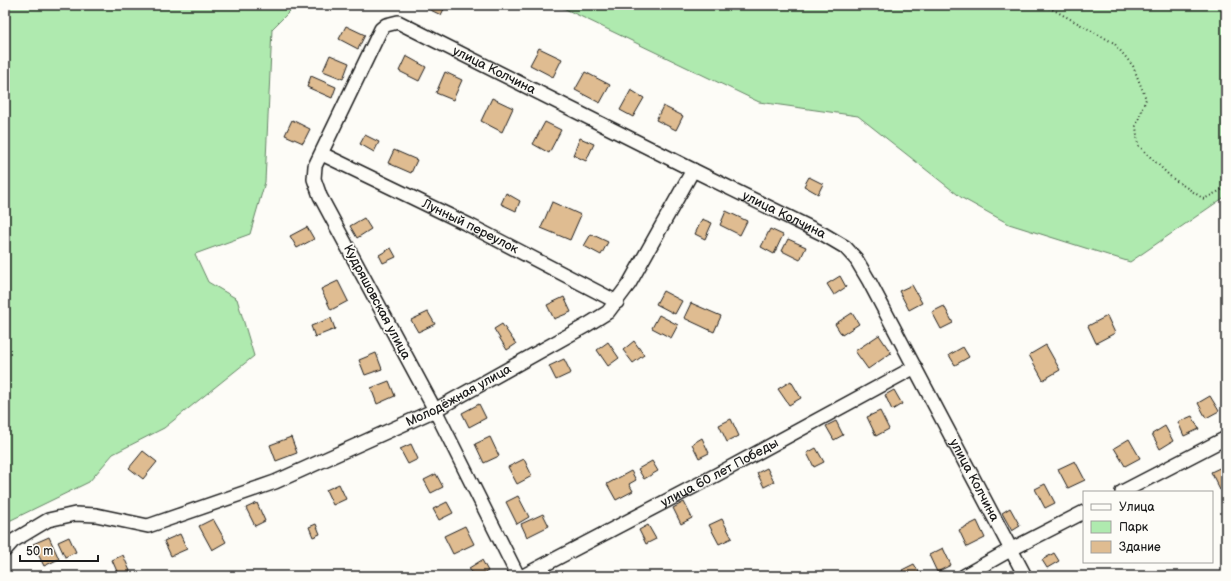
<svg xmlns="http://www.w3.org/2000/svg" width="1231" height="581" viewBox="0 0 1231 581" font-family="'Balsamiq Sans',sans-serif">
<style>
.green{fill:#afeaaf;stroke:#668366}
.building{fill:#dfbc91;stroke:#1c1c1c}
.lines{fill:none;stroke-linecap:round;stroke-linejoin:round}
.minor-casing{stroke:#1c1c1c;stroke-width:16}
.path{stroke:#1c1c1c;stroke-width:2;stroke-dasharray:1 3;stroke-linecap:butt}
.minor{stroke:#fdfcf7;stroke-width:13}
.labels{text-anchor:middle;dominant-baseline:central;stroke-width:3.5;stroke-linejoin:round;paint-order:stroke}
.street-label{font-size:13px;fill:#1c1c1c;stroke:#fdfcf7}
</style>
<rect width="100%" height="100%" fill="#fdfcf7"/>
<filter id="ink" filterUnits="userSpaceOnUse"><feTurbulence type="fractalNoise" baseFrequency=".025" numOctaves="2"/><feDisplacementMap in="SourceGraphic" scale="8" xChannelSelector="R" yChannelSelector="G"/><feConvolveMatrix kernelMatrix="1 2 1 2 8 2 1 2 1" color-interpolation-filters="sRGB"/></filter>
<g filter="url(#ink)">
<!-- green -->
<path class="green" d="M5 5H296L272 29 265 182 250 234 195 254 208 282 237 299 254 356 164 428 113 454 89 482 5 523Z
M557 5H1226V196L1130 262 1009 224 962 198 858 116 759 102Z"/>
<!-- building -->
<path class="building" d="M420 5H446L441 15Z
M346 26 365 35 358 49 339 39Z
M539 48 562 59 553 77 530 65Z
M330 55 349 63 343 79 323 71Z
M406 56 426 67 419 81 399 71Z
M445 72 462 80 453 100 436 93Z
M585 72 610 85 600 103 575 90Z
M311 76 336 87 332 98 307 87Z
M631 90 644 98 633 117 620 110Z
M492 98 513 108 502 132 481 121Z
M663 106 683 116 676 130 656 120Z
M292 120 310 129 303 143 285 135Z
M545 122 561 130 549 153 533 144Z
M365 135 379 142 374 152 360 144Z
M580 138 594 144 586 161 573 155Z
M394 150 417 160 411 173 388 163Z
M809 177 823 184 818 194 804 186Z
M506 193 520 201 516 211 501 204Z
M552 202 581 215 570 240 541 228Z
M726 211 747 221 740 235 720 225Z
M364 218 371 229 357 238 350 226Z
M702 219 712 223 705 239 695 234Z
M307 227 314 239 297 248 290 236Z
M770 229 783 235 774 254 761 247Z
M591 234 608 242 601 255 584 246Z
M788 239 806 247 800 260 782 251Z
M391 248 396 257 383 263 379 255Z
M840 276 846 287 834 295 827 284Z
M338 281 348 301 331 310 321 289Z
M912 285 922 303 909 310 899 291Z
M663 291 682 301 675 314 656 304Z
M564 297 571 312 554 319 547 305Z
M691 303 721 316 714 332 684 318Z
M944 306 953 323 941 329 932 312Z
M428 312 435 324 418 332 411 320Z
M852 313 859 324 842 335 835 324Z
M659 315 678 325 671 338 652 328Z
M1107 316 1115 333 1096 343 1088 326Z
M331 318 335 329 315 337 311 326Z
M502 324 516 344 507 350 494 329Z
M879 335 891 353 868 369 855 351Z
M634 341 644 355 633 363 623 350Z
M608 342 619 358 608 366 597 350Z
M1046 345 1060 370 1043 380 1029 355Z
M963 347 969 357 955 365 949 355Z
M376 353 382 369 365 375 359 360Z
M564 359 571 373 556 380 549 366Z
M389 381 395 396 377 404 371 388Z
M791 381 801 398 789 405 778 389Z
M894 390 902 404 892 410 885 395Z
M1210 396 1219 411 1206 418 1198 403Z
M479 404 486 418 469 427 462 413Z
M880 411 889 429 876 436 867 417Z
M1192 416 1199 429 1184 436 1178 422Z
M731 419 739 436 727 442 719 425Z
M836 421 843 435 834 440 826 426Z
M1165 426 1173 441 1160 449 1152 434Z
M291 437 297 453 276 461 270 445Z
M490 437 499 456 484 463 475 444Z
M702 438 709 453 699 458 692 444Z
M1129 439 1140 458 1125 466 1114 448Z
M411 444 418 459 408 464 400 449Z
M816 448 824 462 814 467 807 453Z
M143 451 157 462 143 479 129 468Z
M524 459 532 476 517 484 508 467Z
M652 461 658 471 644 479 638 469Z
M1075 461 1085 480 1068 488 1058 469Z
M1226 465V487L1220 490 1211 472Z
M767 468 774 482 764 487 757 473Z
M631 471 636 480 629 484 633 491 616 500 607 484Z
M436 474 443 487 431 493 424 480Z
M339 484 346 499 333 505 326 490Z
M1045 484 1055 503 1045 508 1035 489Z
M518 496 529 517 517 524 506 502Z
M447 502 453 513 439 520 433 509Z
M684 502 692 518 681 524 673 508Z
M257 503 265 521 255 526 246 508Z
M1010 508 1020 526 1012 531 1002 513Z
M543 514 549 526 527 537 521 524Z
M213 519 226 542 212 550 199 526Z
M722 519 732 538 719 544 709 525Z
M977 521 985 538 967 547 959 530Z
M316 524 320 534 313 537 309 527Z
M648 525 656 539 646 544 639 530Z
M465 526 474 544 453 554 444 536Z
M180 534 187 549 171 556 164 541Z
M49 537 59 559 44 566 33 544Z
M69 537 76 552 65 557 58 542Z
M943 548 951 565 937 572 929 555Z
M1054 553 1059 561 1047 568 1042 560Z
M123 555 130 571 119 576 112 560Z
M482 560 488 571 479 576H473L469 568Z
M914 564 921 576H905L902 570Z"/>
<g class="lines">
<!-- minor casing -->
<g class="minor-casing">
<g id="minor">
<path id="s1" d="M322 154 469 225 617 302"/>
<path d="M1122 492 1226 438"/>
<path id="s2" d="M5 550 13 541 48 520 75 514 96 515 148 526 275 482 435 410 587 325 608 312 629 284 693 170"/>
<path id="s3" d="M518 576 435 410 320 196 314 179 315 166 381 29 386 25 398 22 693 170 823 234 845 247 856 259 869 281 1025 576"/>
<path id="s4" d="M523 576 718 474 915 367"/>
<path d="M964 576 1010 550 1084 512"/>
</g>
</g>
<!-- path -->
<path class="path" d="M1033 5 1050 8 1114 43 1133 66 1146 99 1136 126 1138 145 1172 178 1204 199 1223 189H1226"/>
<!-- minor -->
<use href="#minor" class="minor"/>
</g>
</g>
<g class="labels">
<!-- street labels -->
<g class="street-label">
<text stroke="none"><textPath href="#s3" startOffset="738">улица Колчина</textPath></text>
<text stroke="none"><textPath href="#s3" startOffset="1062">улица Колчина</textPath></text>
<text stroke="none"><textPath href="#s1" startOffset="165">Лунный переулок</textPath></text>
<text transform="translate(377 302) rotate(62)">Кудряшовская улица</text>
<text stroke="none"><textPath href="#s2" startOffset="492">Молодёжная улица</textPath></text>
<text stroke="none"><textPath href="#s4" startOffset="222">улица 60 лет Победы</textPath></text>
<text stroke="none"><textPath href="#s3" startOffset="1398">улица Колчина</textPath></text>
</g>
</g>
<!-- margin -->
<rect width="1231" height="581" fill="none" stroke="#fdfcf7" stroke-width="20"/>
<rect x="10" y="10" width="1211" height="561" fill="none" stroke="#1c1c1c" stroke-width="1.5" filter="url(#ink)"/>
<!-- legend -->
<rect x="1083" y="491" width="130" height="72" fill="#fdfcf7" stroke="#a3a29f"/>
<rect x="1091" y="504" width="20" height="6" fill="#fdfcf7" stroke="#a3a29f"/>
<text x="1119" y="511" font-size="12" fill="#1c1c1c">Улица</text>
<rect x="1091" y="521" width="20" height="12" fill="#afeaaf" stroke="#a3a29f"/>
<text x="1119" y="531" font-size="12" fill="#1c1c1c">Парк</text>
<rect x="1091" y="541" width="20" height="12" fill="#dfbc91" stroke="#a3a29f"/>
<text x="1119" y="551" font-size="12" fill="#1c1c1c">Здание</text>
<!-- scale -->
<path d="M20 555v6h78v-6" fill="none" stroke="#1c1c1c" stroke-width="2"/>
<text x="26" y="555" font-size="12" fill="#1c1c1c" stroke="#fdfcf7" stroke-width="3" paint-order="stroke">50 m</text>
</svg>
